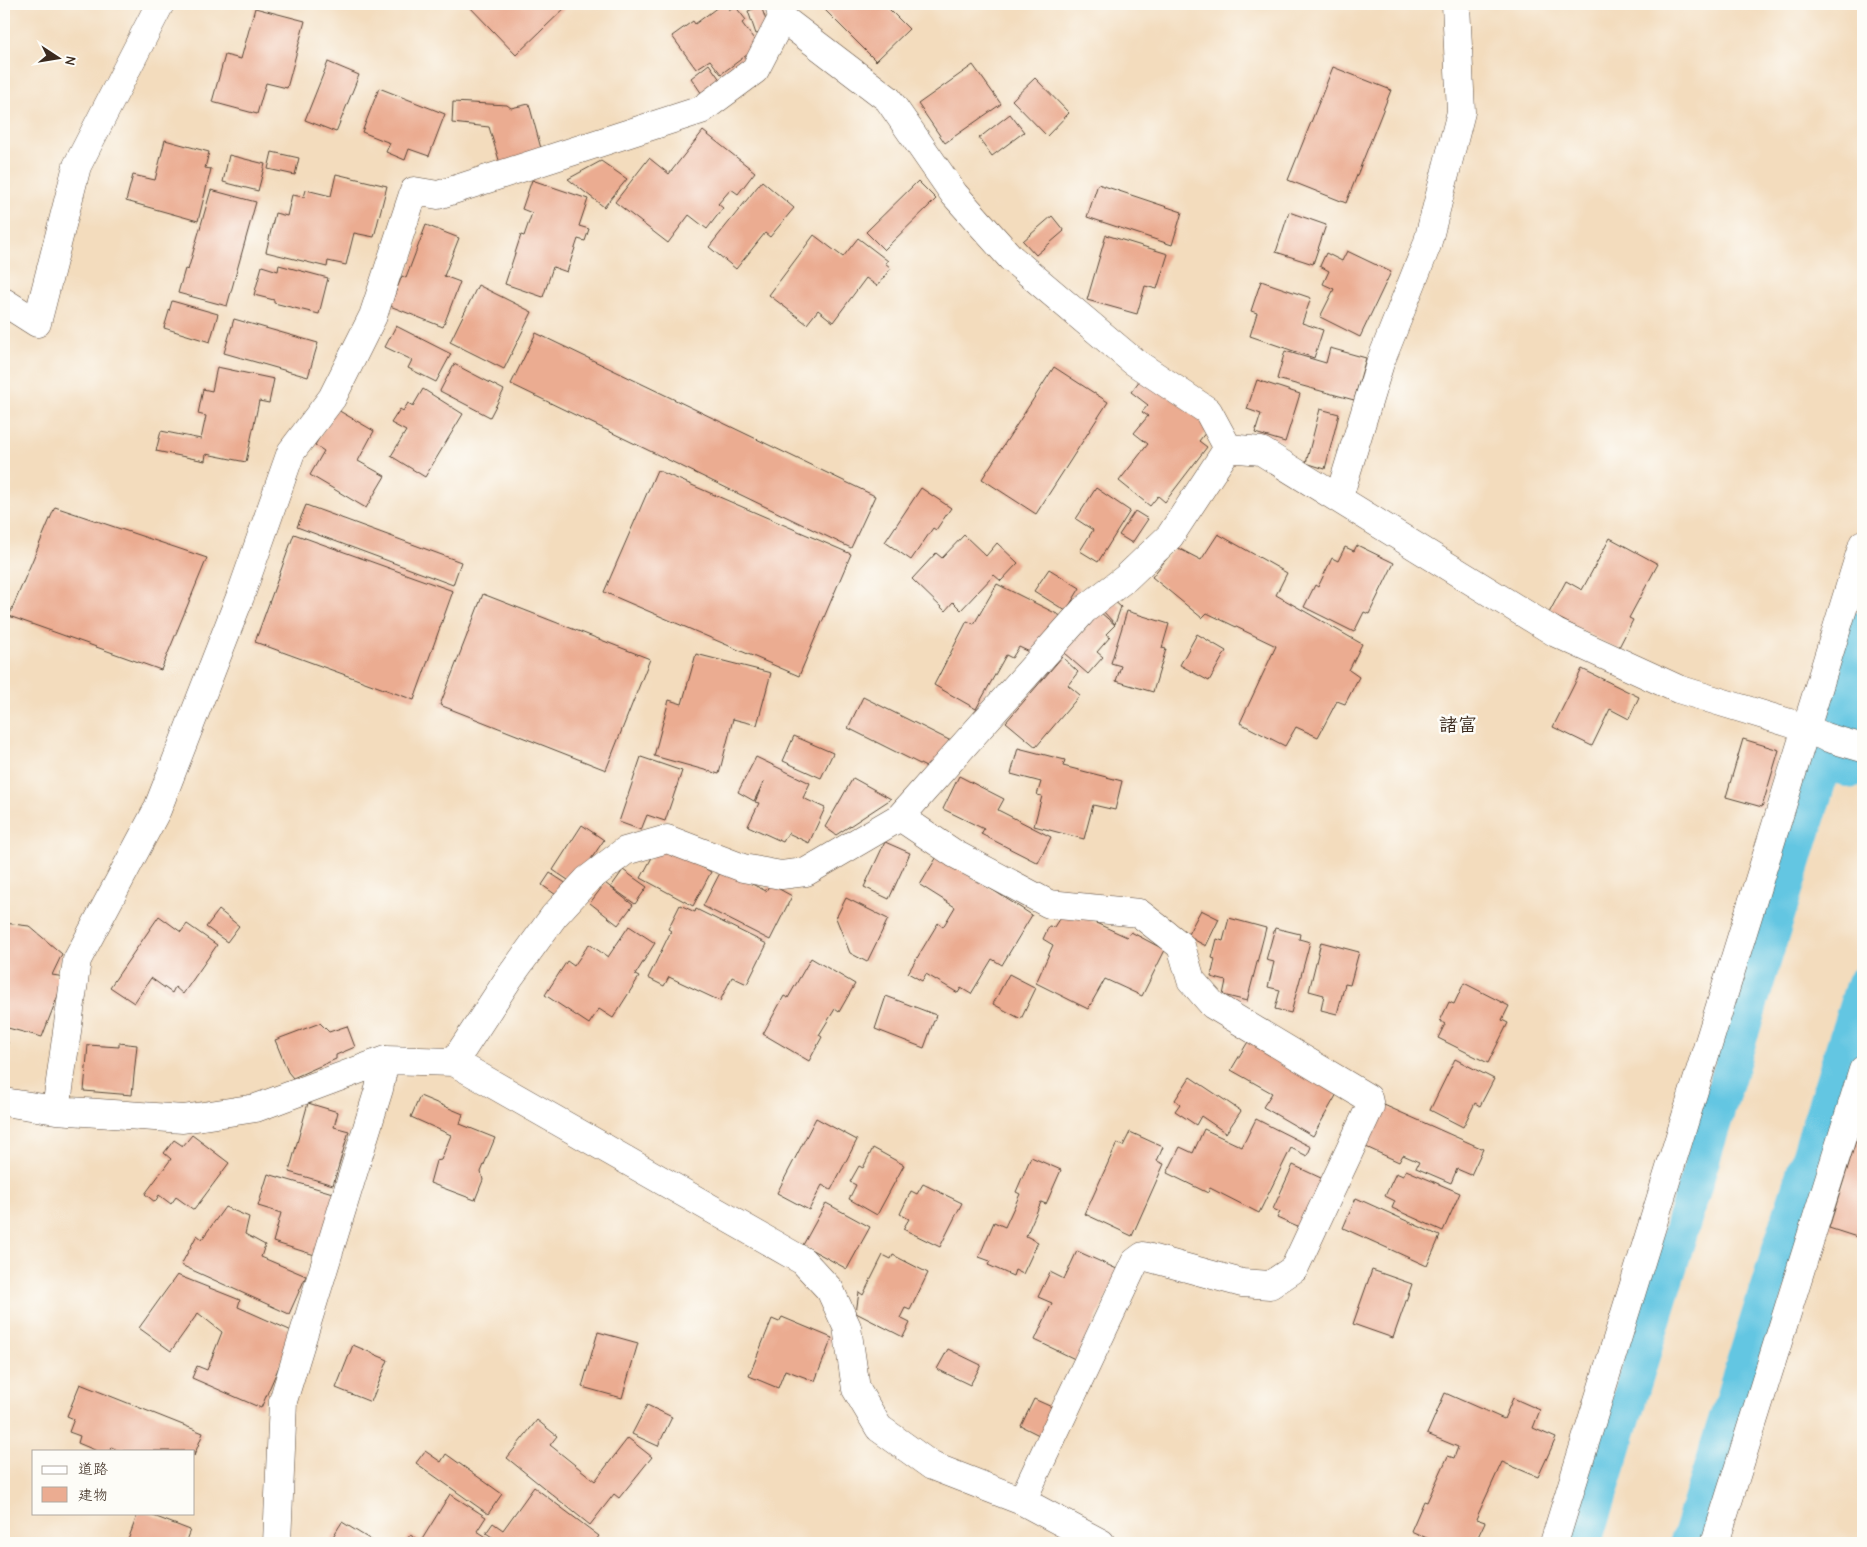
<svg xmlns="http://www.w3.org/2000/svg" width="1867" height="1547" viewBox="0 0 1867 1547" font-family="'Comic Neue','Klee One',sans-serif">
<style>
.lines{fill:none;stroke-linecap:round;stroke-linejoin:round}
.canal{stroke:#64c6e2;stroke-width:35}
.building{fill:#ebac91}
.minor-casing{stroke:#574536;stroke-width:29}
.minor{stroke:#fff;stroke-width:28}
.labels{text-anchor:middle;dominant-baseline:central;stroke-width:5;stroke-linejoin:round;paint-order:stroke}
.quarter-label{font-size:19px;font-weight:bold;fill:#3b2a1e;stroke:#fdfcf7}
</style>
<rect width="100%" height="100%" fill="#fdfcf7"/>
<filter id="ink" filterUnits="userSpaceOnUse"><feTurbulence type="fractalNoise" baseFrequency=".02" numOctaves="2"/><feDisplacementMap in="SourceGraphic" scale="10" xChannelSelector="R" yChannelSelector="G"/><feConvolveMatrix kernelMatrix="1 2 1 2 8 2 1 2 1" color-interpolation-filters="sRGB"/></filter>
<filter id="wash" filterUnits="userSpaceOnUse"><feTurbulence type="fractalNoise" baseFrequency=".0096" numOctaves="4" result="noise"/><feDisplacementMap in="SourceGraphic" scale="20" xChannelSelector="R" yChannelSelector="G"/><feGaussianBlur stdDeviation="1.12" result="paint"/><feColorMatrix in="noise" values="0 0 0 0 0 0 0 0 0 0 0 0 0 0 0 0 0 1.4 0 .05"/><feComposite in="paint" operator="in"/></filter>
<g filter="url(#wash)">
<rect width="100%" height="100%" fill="#f3dcbd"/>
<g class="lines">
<!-- canal -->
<path class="canal" d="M1863 628 1839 709 1863 718
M1585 1543 1825 761 1852 771 1863 725
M1687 1543 1863 984"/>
</g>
<g id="blocks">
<!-- building -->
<path class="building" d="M467 4H569L516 55Z
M722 4H725L729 10 735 6 746 20 742 23 759 46 721 74 710 60 696 69 672 36 693 21 695 24Z
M819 4H884L909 29 876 61Z
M761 6 769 29 756 34 748 11Z
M255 8 305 21 287 88 266 83 257 114 212 102 225 55 241 59Z
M328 62 359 75 336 132 305 120Z
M709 64 723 84 704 97 691 78Z
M973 65 1001 104 945 143 918 104Z
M1333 67 1391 90 1346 203 1288 180Z
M1035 78 1069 113 1047 136 1012 100Z
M379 88 445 114 429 156 409 149 405 160 386 152 390 143 362 132Z
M453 102 507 105 511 108 529 104 543 156 502 170 489 127 452 123Z
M1010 114 1024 132 992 156 979 138Z
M703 131 755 172 738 194 731 189 718 204 723 208 707 229 689 215 668 243 615 202 649 158 669 174Z
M165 140 209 152 205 168 211 169 198 221 126 201 133 175 155 180Z
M272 152 299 158 295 175 268 169Z
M229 155 265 164 258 191 223 182Z
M601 161 627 179 604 207 568 179Z
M336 174 387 186 374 237 354 233 346 265 328 261 327 267 266 252 275 213 287 216 292 195 304 197 306 190 331 196Z
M532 180 588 199 579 226 589 229 585 241 578 239 567 272 553 267 543 297 505 284 521 235 524 236 532 213 522 209Z
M762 181 794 208 770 237 765 233 736 269 709 247Z
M918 181 936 199 884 250 866 232Z
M1098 184 1182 212 1172 245 1087 217Z
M211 190 256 202 227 306 178 293 185 269 188 270Z
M1289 212 1326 225 1313 264 1276 252Z
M1052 216 1064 231 1036 255 1023 241Z
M426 225 459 238 444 276 460 282 443 327 390 306 402 276 406 278Z
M814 235 843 257 858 238 888 261 885 263 891 268 877 286 866 278 833 322 818 310 807 324 769 295Z
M1106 235 1168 254 1157 289 1145 286 1137 314 1087 300Z
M1347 251 1391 272 1360 337 1320 317 1334 289 1323 284 1329 271 1320 266 1326 253 1342 261Z
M279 265 328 278 319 314 274 303V300L254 295 262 266 278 271Z
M1261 281 1311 298 1302 323 1323 330 1314 358 1250 336 1257 313 1251 311Z
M478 285 532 312 504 369 450 342Z
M172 301 218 314 210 342 164 328Z
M234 319 318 343 308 377 224 353Z
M396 326 451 354 436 382 408 368 412 360 385 347Z
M536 333 875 496 851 548 511 384Z
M1330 348 1366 358 1354 400 1277 379 1285 351 1326 363Z
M454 364 504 390 490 417 440 391Z
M217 367 274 379 269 403 259 401 246 462 206 454 205 461 156 451 161 431 201 439 206 416 198 414 203 389 212 391Z
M1054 367 1108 402 1036 514 982 479Z
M1143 376 1210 427 1199 441 1207 447 1165 502 1158 496 1150 506 1119 481 1148 444 1134 433 1148 416 1142 412 1148 405 1131 392Z
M1257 380 1300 394 1285 442 1255 433 1261 414 1247 409Z
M423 389 463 414 425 477 391 456 406 431 391 423 400 409 403 411 408 403 413 406Z
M336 409 374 431 358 461 385 476 366 508 310 475 324 451 315 445Z
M1320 409 1339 414 1325 469 1306 463Z
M657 470 851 554 799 676 604 592Z
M921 488 951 508 936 530 933 528 911 560 885 542Z
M1096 488 1130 511 1098 562 1080 551 1093 530 1076 519Z
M306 505 461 562 453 585 297 527Z
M55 507 207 558 161 670 9 616Z
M1135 511 1148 519 1132 543 1119 535Z
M294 534 453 591 414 700 255 642Z
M1218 534 1287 573 1276 595 1362 644 1349 670 1359 677 1345 704 1337 701 1318 737 1296 727 1285 746 1240 723 1276 646 1207 613 1202 618 1152 577 1176 547 1201 560Z
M964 535 986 556 997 543 1018 563 1001 581 994 575 961 610 953 602 945 611 912 579 936 553 942 558Z
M1610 538 1658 564 1629 618 1633 620 1618 649 1549 613 1566 581 1582 590Z
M1357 545 1394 563 1369 614 1364 612 1354 632 1304 607 1315 585 1318 587 1332 558 1338 561 1345 547 1354 551Z
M1049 569 1080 588 1066 611 1034 591Z
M997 584 1065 618 1034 654 1019 647 1012 658 1006 655 976 709 934 685 967 621 974 624Z
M483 594 650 659 606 770 440 705Z
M1112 599 1121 607 1115 624 1102 610Z
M1127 611 1169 624 1162 648 1166 649 1153 692 1116 681 1121 666 1111 663Z
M1100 612 1115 625 1106 634 1110 637 1097 652 1103 657 1088 674 1064 653Z
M1197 634 1226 651 1209 681 1180 665Z
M696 654 771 673 757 725 733 719 719 774 654 756 669 700 682 704Z
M1062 657 1078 672 1068 685 1080 695 1036 747 1006 722Z
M1582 669 1639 697 1629 719 1610 709 1592 746 1553 727Z
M863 697 949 740 934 771 848 728Z
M794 736 833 753 821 778 783 761Z
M1743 739 1779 750 1762 807 1726 797Z
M1018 748 1065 760 1063 766 1122 781 1115 810 1093 805 1084 839 1034 826 1042 796 1037 795 1041 782 1011 774Z
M641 757 682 771 665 821 647 815 641 830 619 822Z
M756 757 810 783 803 798 825 808 809 843 788 833 783 842 748 826 759 803 755 802 764 781 754 801 738 792Z
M959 776 1004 799 998 810 1051 837 1038 863 981 834 984 829 943 809Z
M853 778 891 799 836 835 825 827Z
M582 825 604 840 574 884 553 870Z
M885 842 910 853 889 899 864 887Z
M657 848H667L711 872 693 906 641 878Z
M938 855 1032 915 1002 965 992 959 971 994 961 988 958 993 926 974 922 981 908 973 938 923 943 927 955 907 920 885Z
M722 869 766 891 770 884 792 896 770 940 703 906Z
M623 870 647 887 635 904 611 887Z
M550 873 567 884 559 897 542 885Z
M605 883 633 905 618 925 590 903Z
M846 898 888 919 867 962 850 953 836 918Z
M680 905 695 912 696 909 767 944 747 984 732 977 720 1001 669 977 664 986 648 978 671 931 668 929Z
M219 910 239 926 227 942 206 927Z
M1201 910 1219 919 1206 946 1187 936Z
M159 916 181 932 187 924 217 945 183 994 175 987 172 993 151 978 134 1003 110 987Z
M1061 916 1087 919 1127 937 1131 932 1165 950 1142 996 1105 979 1088 1009 1036 983 1053 945 1043 939 1049 926 1054 927Z
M1229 918 1266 928 1247 1001 1223 995 1226 981 1211 977 1215 959 1212 958 1217 939 1223 941Z
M4 923 29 926 62 954 52 975 65 977 42 1037 4 1027Z
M629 926 655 943 635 975 639 977 613 1018 599 1009 589 1024 545 995 567 961 574 966 589 944 608 957Z
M1275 928 1300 934 1299 939 1310 942 1291 1013 1275 1009 1280 990 1268 987 1274 962 1266 960Z
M1321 942 1359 952 1350 985 1345 984 1337 1014 1321 1010 1324 995 1309 991Z
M811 958 855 984 839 1012 835 1009 819 1035 822 1037 809 1061 763 1034 784 996 788 998Z
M1009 974 1036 988 1021 1019 993 1004Z
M1464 983 1509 1006 1502 1020 1508 1023 1488 1063 1438 1038 1445 1024 1440 1021 1449 1002 1454 1004Z
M886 996 936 1015 924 1048 875 1029Z
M320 1023 329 1032 347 1026 355 1047 336 1055V1059L293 1078 288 1072 275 1040Z
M1249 1040 1338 1092 1313 1136 1263 1107 1272 1093 1231 1070Z
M4 1042H8L5 1057H4Z
M119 1043 137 1045 132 1095 84 1091 88 1045 119 1047Z
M1455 1059 1494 1079 1480 1106 1475 1103 1463 1127 1430 1110Z
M1190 1077 1241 1111 1226 1133 1201 1116 1196 1125 1175 1111 1180 1104 1175 1100Z
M420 1096 463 1114 460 1124 495 1138 481 1172 483 1180 475 1200 430 1183 436 1161 441 1160 451 1135 411 1117Z
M308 1103 338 1112 334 1127 349 1131 333 1185 289 1172Z
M1384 1105 1483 1149 1471 1175 1457 1169 1451 1183 1416 1168 1419 1162 1403 1155 1399 1162 1366 1147Z
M816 1118 857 1140 831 1190 822 1185 809 1210 777 1193Z
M1863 1118V1239L1829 1228Z
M1256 1119 1311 1147 1307 1156 1291 1148 1259 1213 1210 1188 1208 1193 1167 1173 1180 1147 1193 1153 1204 1129 1242 1147Z
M1130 1132 1163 1147 1157 1161 1164 1164 1132 1236 1085 1214 1117 1143 1123 1146Z
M192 1135 229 1163 194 1210 176 1197 171 1204 159 1195 155 1202 145 1194 171 1159 164 1153 174 1140 183 1146Z
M873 1148 904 1165 877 1215 849 1199 856 1185 850 1182 859 1166 863 1168Z
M1031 1157 1061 1170 1046 1204 1041 1202 1026 1236 1038 1242 1023 1274 1015 1270 1013 1276 988 1265 990 1261 979 1257 994 1222 1005 1227 1020 1194 1016 1192Z
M1293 1165 1323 1179 1300 1228 1277 1218 1280 1212 1273 1209Z
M1406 1170 1460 1193 1443 1231 1392 1208 1395 1201 1385 1196 1396 1173 1403 1176Z
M268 1174 336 1194 318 1256 273 1242 281 1213 258 1206Z
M923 1184 962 1203 940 1247 903 1229 909 1219 900 1214 911 1191 917 1194Z
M1356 1198 1440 1236 1427 1266 1343 1228Z
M826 1203 870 1227 847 1269 803 1245Z
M225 1207 249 1217 245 1234 265 1245 261 1257 306 1276 289 1314 181 1265 197 1235 202 1239Z
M1077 1251 1119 1270 1077 1360 1035 1340 1052 1303 1038 1297 1050 1272 1064 1279Z
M883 1255 891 1259 893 1255 928 1273 910 1310 905 1308 900 1318 910 1323 903 1337 856 1313 859 1292 863 1295Z
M1372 1270 1412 1284 1393 1338 1353 1324Z
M177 1275 240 1300 238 1307 294 1332 261 1408 192 1378 197 1366 207 1370 222 1332 198 1313 171 1351 139 1328Z
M782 1317 832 1338 815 1381 785 1370 778 1388 749 1376 772 1319 779 1322Z
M598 1332 638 1343 622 1398 582 1387Z
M353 1345 388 1360 371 1402 336 1388Z
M948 1349 981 1365 970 1385 937 1369Z
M80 1384 203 1433 194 1456V1451H120L111 1447 110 1451H97L78 1443 80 1436 69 1432 74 1419 67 1416Z
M1445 1393 1504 1419 1513 1398 1540 1410 1533 1428 1556 1438 1538 1477 1502 1462 1476 1519 1485 1522 1477 1539 1473 1538 1471 1543H1438L1411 1531 1424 1501 1427 1502 1448 1456 1454 1458 1458 1447 1427 1434Z
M1034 1399 1054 1408 1041 1436 1021 1426Z
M647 1405 672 1417 658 1446 632 1434Z
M537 1420 557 1436 550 1445 595 1481 628 1438 652 1457 619 1498 614 1494 590 1525 507 1458Z
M425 1451 441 1462 446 1454 502 1494 488 1514 416 1463Z
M534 1487 599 1536 594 1543H507L500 1538 498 1541 486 1533 493 1523 503 1530Z
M450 1494 486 1517 477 1531 496 1543H405L410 1535 421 1541Z
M138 1513H146L190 1530 185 1543H137L128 1540Z
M342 1522 376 1543H329Z"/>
</g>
</g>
<g filter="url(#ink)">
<use href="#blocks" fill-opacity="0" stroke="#574536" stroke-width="1"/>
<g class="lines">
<!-- minor casing -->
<g class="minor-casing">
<path id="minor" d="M779 4 782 18 888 99 954 194 1011 258 1133 361 1208 411 1228 448
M4 302 37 323 77 166 160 4
M1228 448 1261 451 1556 633 1678 689 1806 728 1825 737 1863 748
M1339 497 1380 363 1427 245 1461 112 1456 4
M900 817 955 854 1049 904 1139 913 1181 946 1191 980 1213 1005 1368 1098 1370 1107 1294 1269 1270 1285 1242 1283 1143 1256 1135 1262 1022 1501
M454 1062 509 978 554 916 587 880 625 851 667 839 743 868 781 875 806 872 900 817 1084 610 1126 578 1170 536 1228 448
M4 1102 56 1110 183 1119 256 1108 385 1060 454 1062 803 1261 830 1290 847 1327 856 1389 879 1428 932 1466 1022 1501 1101 1543
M56 1110 77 960 157 810 240 597 291 452 332 398 373 316 414 191 438 195 701 110 755 70 782 18
M277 1543 283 1401 379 1089 385 1060
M1554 1543 1863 544
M1715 1543 1863 1070"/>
</g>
<!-- minor -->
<use href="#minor" class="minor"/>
</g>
</g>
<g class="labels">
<!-- quarter labels -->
<g class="quarter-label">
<text x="1458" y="725">諸富</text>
</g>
</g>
<!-- margin -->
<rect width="1867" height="1547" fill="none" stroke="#fdfcf7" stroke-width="20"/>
<!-- legend -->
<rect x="32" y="1450" width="162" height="65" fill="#fdfcf7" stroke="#afa8a0"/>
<rect x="42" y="1466" width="25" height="8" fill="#ffffff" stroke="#afa8a0"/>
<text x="78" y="1474" font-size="15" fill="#3b2a1e">道路</text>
<rect x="42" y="1487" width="25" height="15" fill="#ebac91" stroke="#afa8a0"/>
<text x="78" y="1500" font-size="15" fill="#3b2a1e">建物</text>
<!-- north arrow -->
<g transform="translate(58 58) rotate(102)" stroke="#fdfcf7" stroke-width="4" paint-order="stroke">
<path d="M0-4L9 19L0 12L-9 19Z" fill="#3b2a1e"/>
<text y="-8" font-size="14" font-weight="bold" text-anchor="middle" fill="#3b2a1e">N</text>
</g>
</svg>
